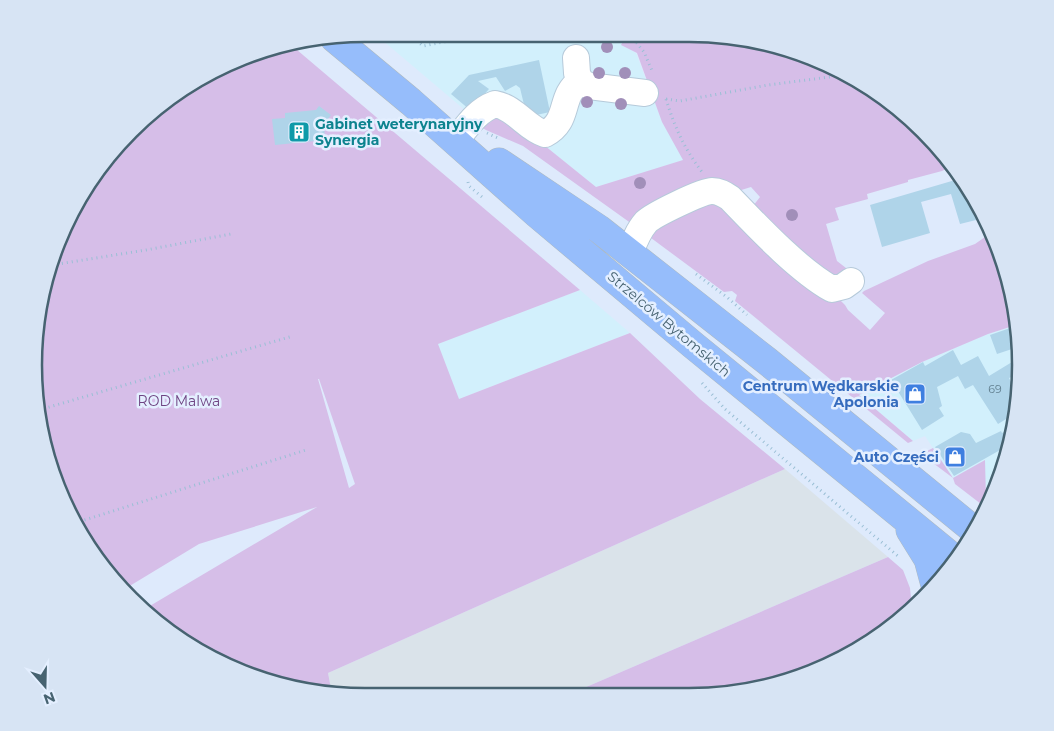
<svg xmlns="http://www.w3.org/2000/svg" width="1054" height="731" viewBox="0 0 1054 731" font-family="Montserrat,sans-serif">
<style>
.commercial{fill:#d2f0fc}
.industrial{fill:#dae3ea}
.green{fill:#d6bee8;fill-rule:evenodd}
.building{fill:#afd4e9}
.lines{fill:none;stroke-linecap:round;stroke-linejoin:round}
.minor-casing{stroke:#b6cada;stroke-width:28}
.major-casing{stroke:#aebac1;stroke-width:29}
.path{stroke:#9abfd5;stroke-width:3;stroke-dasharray:1 4;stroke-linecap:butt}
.minor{stroke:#fff;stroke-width:26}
.major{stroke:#96bdfb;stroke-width:28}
.tree{fill:#a18fb9}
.labels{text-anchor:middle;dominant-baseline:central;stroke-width:5;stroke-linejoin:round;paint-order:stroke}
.number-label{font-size:11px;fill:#617f8f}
.culture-label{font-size:14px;font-weight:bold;fill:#0d838f;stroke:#e4efff;text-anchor:start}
.street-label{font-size:14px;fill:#476371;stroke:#e4efff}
.shop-label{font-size:14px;font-weight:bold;fill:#366cbe;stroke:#e4efff;text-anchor:end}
.park-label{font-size:14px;fill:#6f4483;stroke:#e4efff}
.rim{fill:none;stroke:#476371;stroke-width:2.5}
</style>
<rect width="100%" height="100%" fill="#deeafc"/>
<!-- commercial -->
<path class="commercial" d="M375 34 625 38 622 45 636 53 662 122 684 160 596 187 550 150 479 122Z
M580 290 630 333 459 399 437 344Z
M1016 325 1020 366 1014 430 995 493 990 502 953 478 925 436 913 441 859 395 922 362 988 334Z"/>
<!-- industrial -->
<path class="industrial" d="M785 469 888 557 570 694 365 697 332 694 328 673Z"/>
<!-- green -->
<path class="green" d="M625 38 753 40 835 68 923 131 952 166 942 171 908 180V182L867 194 868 199 835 208 839 220 826 224 837 261 846 268V277L832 279 753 206 760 197 751 187 632 224 523 146 486 130 477 125 485 115 508 116 596 187 683 160 662 122 637 53 621 45Z
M290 44 580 290 438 344 459 399 630 333 700 399 785 469 328 673 332 694 300 691 238 672 181 641 143 610 317 507 199 544 123 590 68 512 40 430 37 322 59 238 116 147 181 90 279 45ZM319 379 355 484 349 488 318 379Z
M712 201 838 298 845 305 848 310 870 330 885 313 862 293 864 291 928 261 975 244 985 237 988 243 996 241 1014 301 1016 325 988 334 922 362 859 395 913 441 908 443 735 301 737 295 732 291 724 292 647 235 649 231Z
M933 448 953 478 985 460 986 499 990 502 989 504 985 500 981 504 955 484 953 478 921 454Z
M888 557 903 570 910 588 912 608 835 663 753 691 570 694Z"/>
<!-- building -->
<path class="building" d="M539 60 550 112 527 117 520 88 516 85 505 91 496 77 478 81 489 89 470 110 451 94 469 75Z
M319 106 331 115 324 124 325 140 275 145 272 119 285 118V113L316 110Z
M962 178 984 218 960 224 951 194 921 202 930 233 882 247 870 205Z
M1016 326 1018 347 997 354 990 335Z
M953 350 961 365 978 356 989 376 1017 359 1020 364V373L1009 378 1017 394 1016 413 998 424 973 385 965 389 958 376 937 387 942 406 939 408 944 416 922 430 891 380 923 362 925 366Z
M1014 427 1009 445 954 476 935 447 961 432 970 434 976 443 1001 431 1002 433Z"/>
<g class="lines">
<!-- minor casing -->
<g class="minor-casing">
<path id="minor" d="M576 58 577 73 580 81 589 86 645 93
M460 135C470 122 479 110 495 104 516 108 526 128 545 134 571 120 558 97 580 81
M630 253C634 242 638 231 646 222 653 215 702 191 712 191 719 191 724 194 730 198 757 226 798 270 832 289L844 286 851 281"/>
</g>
<!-- major casing -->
<g class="major-casing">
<path id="major" d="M334 38 411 102 537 214 693 345 956 560
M499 162 599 229 767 361 975 531
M910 530 928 559 935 585"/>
</g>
<!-- path -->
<path class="path" d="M409 34 423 46 474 36
M625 38 636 42
M635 38 636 42 644 52 653 73
M666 99 680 101 768 85 845 75
M666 99C675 128 684 148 702 172
M487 133 500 139
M468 182 469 186 482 197
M52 265 146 250 231 234
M696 274 728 298 747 315
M702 383 725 409 899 557
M39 410 293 336
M75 523 306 450"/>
<!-- minor -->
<use href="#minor" class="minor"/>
<!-- major -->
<use href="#major" class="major"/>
</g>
<!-- trees -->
<g class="tree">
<circle cx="607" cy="47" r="6"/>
<circle cx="599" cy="73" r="6"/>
<circle cx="625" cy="73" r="6"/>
<circle cx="587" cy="102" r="6"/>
<circle cx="621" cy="104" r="6"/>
<circle cx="640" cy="183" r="6"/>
<circle cx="792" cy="215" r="6"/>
</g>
<!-- icons -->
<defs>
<g id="building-square" transform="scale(1.125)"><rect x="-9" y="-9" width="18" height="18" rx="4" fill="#0f9aa8" stroke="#e4efff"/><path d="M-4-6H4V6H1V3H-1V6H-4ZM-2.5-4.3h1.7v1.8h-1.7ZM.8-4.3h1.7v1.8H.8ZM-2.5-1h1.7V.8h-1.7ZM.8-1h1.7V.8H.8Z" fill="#fff"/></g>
<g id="shop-square" transform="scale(1.125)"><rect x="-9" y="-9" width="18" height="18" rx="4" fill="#3f7fe0" stroke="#e4efff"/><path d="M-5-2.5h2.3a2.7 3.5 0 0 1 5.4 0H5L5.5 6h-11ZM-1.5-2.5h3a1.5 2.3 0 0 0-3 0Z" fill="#fff"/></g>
</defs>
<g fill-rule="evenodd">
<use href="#building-square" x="299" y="132"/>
<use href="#shop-square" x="915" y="394"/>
<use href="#shop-square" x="955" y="457"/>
</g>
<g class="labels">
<!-- number labels -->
<g class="number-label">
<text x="995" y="389">69</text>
</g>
<!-- culture labels -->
<g class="culture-label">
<text x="315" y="124">Gabinet weterynaryjny<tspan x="315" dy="16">Synergia</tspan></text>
</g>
<!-- street labels -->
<g class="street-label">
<text transform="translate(669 324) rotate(40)">Strzelców Bytomskich</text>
</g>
<!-- shop labels -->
<g class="shop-label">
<text x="899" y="386">Centrum Wędkarskie<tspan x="899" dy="16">Apolonia</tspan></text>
<text x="939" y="457">Auto Części</text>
</g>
<!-- park labels -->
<g class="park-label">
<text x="179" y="401">ROD Malwa</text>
</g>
</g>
<!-- crop -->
<path d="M0 0H1054V731H0ZM365 42H689A323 323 0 0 1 1012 365V365A323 323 0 0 1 689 688H365A323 323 0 0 1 42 365V365A323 323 0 0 1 365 42Z" fill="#d7e4f4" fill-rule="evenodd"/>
<path class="rim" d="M365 42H689A323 323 0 0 1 1012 365V365A323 323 0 0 1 689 688H365A323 323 0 0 1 42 365V365A323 323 0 0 1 365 42Z"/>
<!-- north arrow -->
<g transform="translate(45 686) rotate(160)" stroke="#e4efff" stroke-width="4" paint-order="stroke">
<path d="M0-4L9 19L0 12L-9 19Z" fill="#476371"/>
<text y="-8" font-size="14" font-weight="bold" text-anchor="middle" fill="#476371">N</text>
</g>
</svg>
